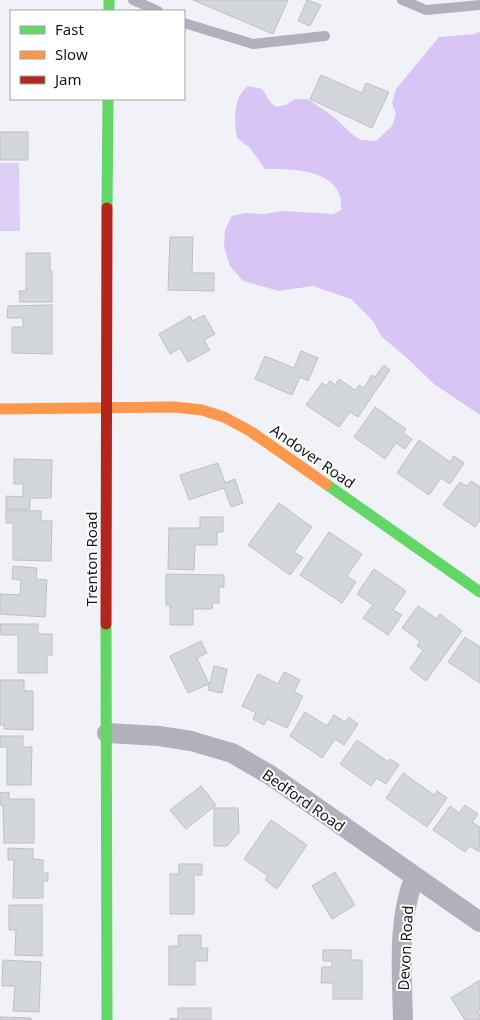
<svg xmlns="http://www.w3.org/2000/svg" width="480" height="1020" viewBox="0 0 480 1020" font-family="'Noto Sans',sans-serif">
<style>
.green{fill:#decff6}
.forest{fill:#d8c4f5}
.building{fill:#d3d6da;stroke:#bec0c4}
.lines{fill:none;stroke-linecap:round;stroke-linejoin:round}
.lane{stroke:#b1b1bd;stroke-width:10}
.street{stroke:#b1b1bd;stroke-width:20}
.fast{stroke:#63d668;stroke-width:11}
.slow{stroke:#ff974d;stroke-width:11}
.jam{stroke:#b3261e;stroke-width:11}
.labels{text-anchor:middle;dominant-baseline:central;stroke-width:4;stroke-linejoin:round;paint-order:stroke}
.street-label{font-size:15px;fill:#16181b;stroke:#fff}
</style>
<rect width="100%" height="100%" fill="#f0f2f8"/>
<!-- green -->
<path class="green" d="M0 163H19L20 231H0Z"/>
<!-- forest -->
<path class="forest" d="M480 31V415L434 384 407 358 382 337 373 321 351 299 313 286 279 291 243 281 230 266 224 247 225 230 232 216 246 213 264 214 283 211 333 214 341 210C345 169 294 169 265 169L250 148 237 138C234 121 233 97 248 86L262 89 271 103 276 107 286 105 295 99H308L334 117 353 135 361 140 376 141 392 126 396 114 392 103 396 89 439 37 475 34Z"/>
<!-- building -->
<path class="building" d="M193 0H288L273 34Z
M307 0 321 5 310 26 298 21Z
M321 75 362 93 366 83 389 92 372 128 310 99Z
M0 132H28V160H0Z
M170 237H193L192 273H214V291L168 290Z
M26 253H50V271H52V302H20L19 291H26Z
M52 305V354L12 353V327H23V318H7L8 306Z
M204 315 215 334 204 340 210 350 188 362 180 348 170 354 159 334 190 316 193 321Z
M301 351 318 358 308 381 300 377 292 395 255 379 265 356 294 368Z
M384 365 390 370 358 417 350 412 339 427 306 405 322 383 326 386 330 381 335 385 339 379 355 390 359 385 364 388 372 375 375 377Z
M375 407 406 429 403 433 412 439 405 449 396 443 385 459 354 437Z
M419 440 450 462 454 456 464 463 450 484 441 478 429 495 397 473Z
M14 459 52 460 51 498H30V509H6V496L23 497V484H14Z
M218 463 225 483 235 479 243 503 231 507 224 488 189 500 180 475Z
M471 481 480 487V520L475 527 443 505 460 482 467 486Z
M279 503 312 527 294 552 303 558 290 575 248 545Z
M6 510 41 511V521H52L51 561 13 560V523H6Z
M200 517H223V532H217V545H195L194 570 168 569 169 528H200Z
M329 532 362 554 347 576 356 582 342 603 300 575Z
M13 566 37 568 36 579 47 580 45 617 0 614V594L20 595 21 580 12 579Z
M374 569 406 591 393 610 402 615 388 635 363 618 373 605 357 594Z
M166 574 224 575V587H219V603H213L212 609H193V625H170V605H166Z
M418 606 437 619 440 614 462 631 426 681 410 669 423 650 417 646 420 641 402 628Z
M0 624H38V634H52V655H47V673H18V635H1Z
M465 637 480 647V683L448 662Z
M201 641 207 653 197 658 209 684 188 693 170 656Z
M214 666 227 669 222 693 208 690Z
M284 672 300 680 294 692 303 696 287 728 267 719 264 725 253 719 256 713 242 706 258 674 278 684Z
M0 680H24V691H33V730L4 729V725H0Z
M305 712 327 726 334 715 345 722 349 717 358 724 344 745 335 739 322 758 290 736Z
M0 736H23V747H32L31 785H7V747H0Z
M357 740 388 762 390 759 399 765 386 784 377 778 371 786 340 764Z
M403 773 434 795 437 791 447 798 427 827 386 798Z
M201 786 216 805 186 829 170 810Z
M9 792V799H34V843H4L3 805H0V793Z
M465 805 478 814 472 822 480 827 479 852 470 846 465 852 433 830 450 806 459 813Z
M214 808H238L239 832 227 846H214Z
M271 820 307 845 277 889 265 880 268 876 244 859Z
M8 848 33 849V859L43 860V873H48V881H43V898H13L14 860H8Z
M179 864H202V875H194V914H170V874H179Z
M335 872 355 905 332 919 312 886Z
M9 905H42V956L15 955 16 930H9Z
M178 935H201V948H208L207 961H195V985H169V946H179Z
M323 950H351V960H362V999H333V983H321L322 967H332V961H323Z
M3 960 41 962 39 1012 13 1011 15 986H2Z
M480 980V1009L478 1011 480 1015V1020H465L451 998Z
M178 1008H211V1020H170V1018L178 1019Z
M0 1017 31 1018V1020H0Z"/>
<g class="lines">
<!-- lane -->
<path class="lane" d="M133 0 158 11
M402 0 426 10 480 5
M184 23 253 44 325 36"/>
<!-- street -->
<path class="street" d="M107 733 159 736 191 741 232 753 270 775 480 922
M403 1020C402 975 397 918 415 877"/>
<!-- fast -->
<path class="fast" d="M109 0V11
M107 208 108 99
M326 484 480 592
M106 624 107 1020"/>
<!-- slow -->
<path class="slow" d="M0 409 174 407 202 410 224 417 250 431 326 484"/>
<!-- jam -->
<path class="jam" d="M106 624 107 208"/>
</g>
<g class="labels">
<!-- street labels -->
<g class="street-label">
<text transform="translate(313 456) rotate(35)">Andover Road</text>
<text transform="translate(91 559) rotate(-90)">Trenton Road</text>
<text transform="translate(304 800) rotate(35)">Bedford Road</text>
<text transform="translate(405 948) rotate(-87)">Devon Road</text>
</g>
</g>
<!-- legend -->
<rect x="10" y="10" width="175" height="90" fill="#ffffff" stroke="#a2a3a4"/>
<rect x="20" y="26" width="25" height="8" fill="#63d668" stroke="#a2a3a4"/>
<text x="55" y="35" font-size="15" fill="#16181b">Fast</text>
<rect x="20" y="51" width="25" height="8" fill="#ff974d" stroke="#a2a3a4"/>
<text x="55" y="60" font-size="15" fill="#16181b">Slow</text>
<rect x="20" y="76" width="25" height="8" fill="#b3261e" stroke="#a2a3a4"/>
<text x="55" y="85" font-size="15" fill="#16181b">Jam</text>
</svg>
